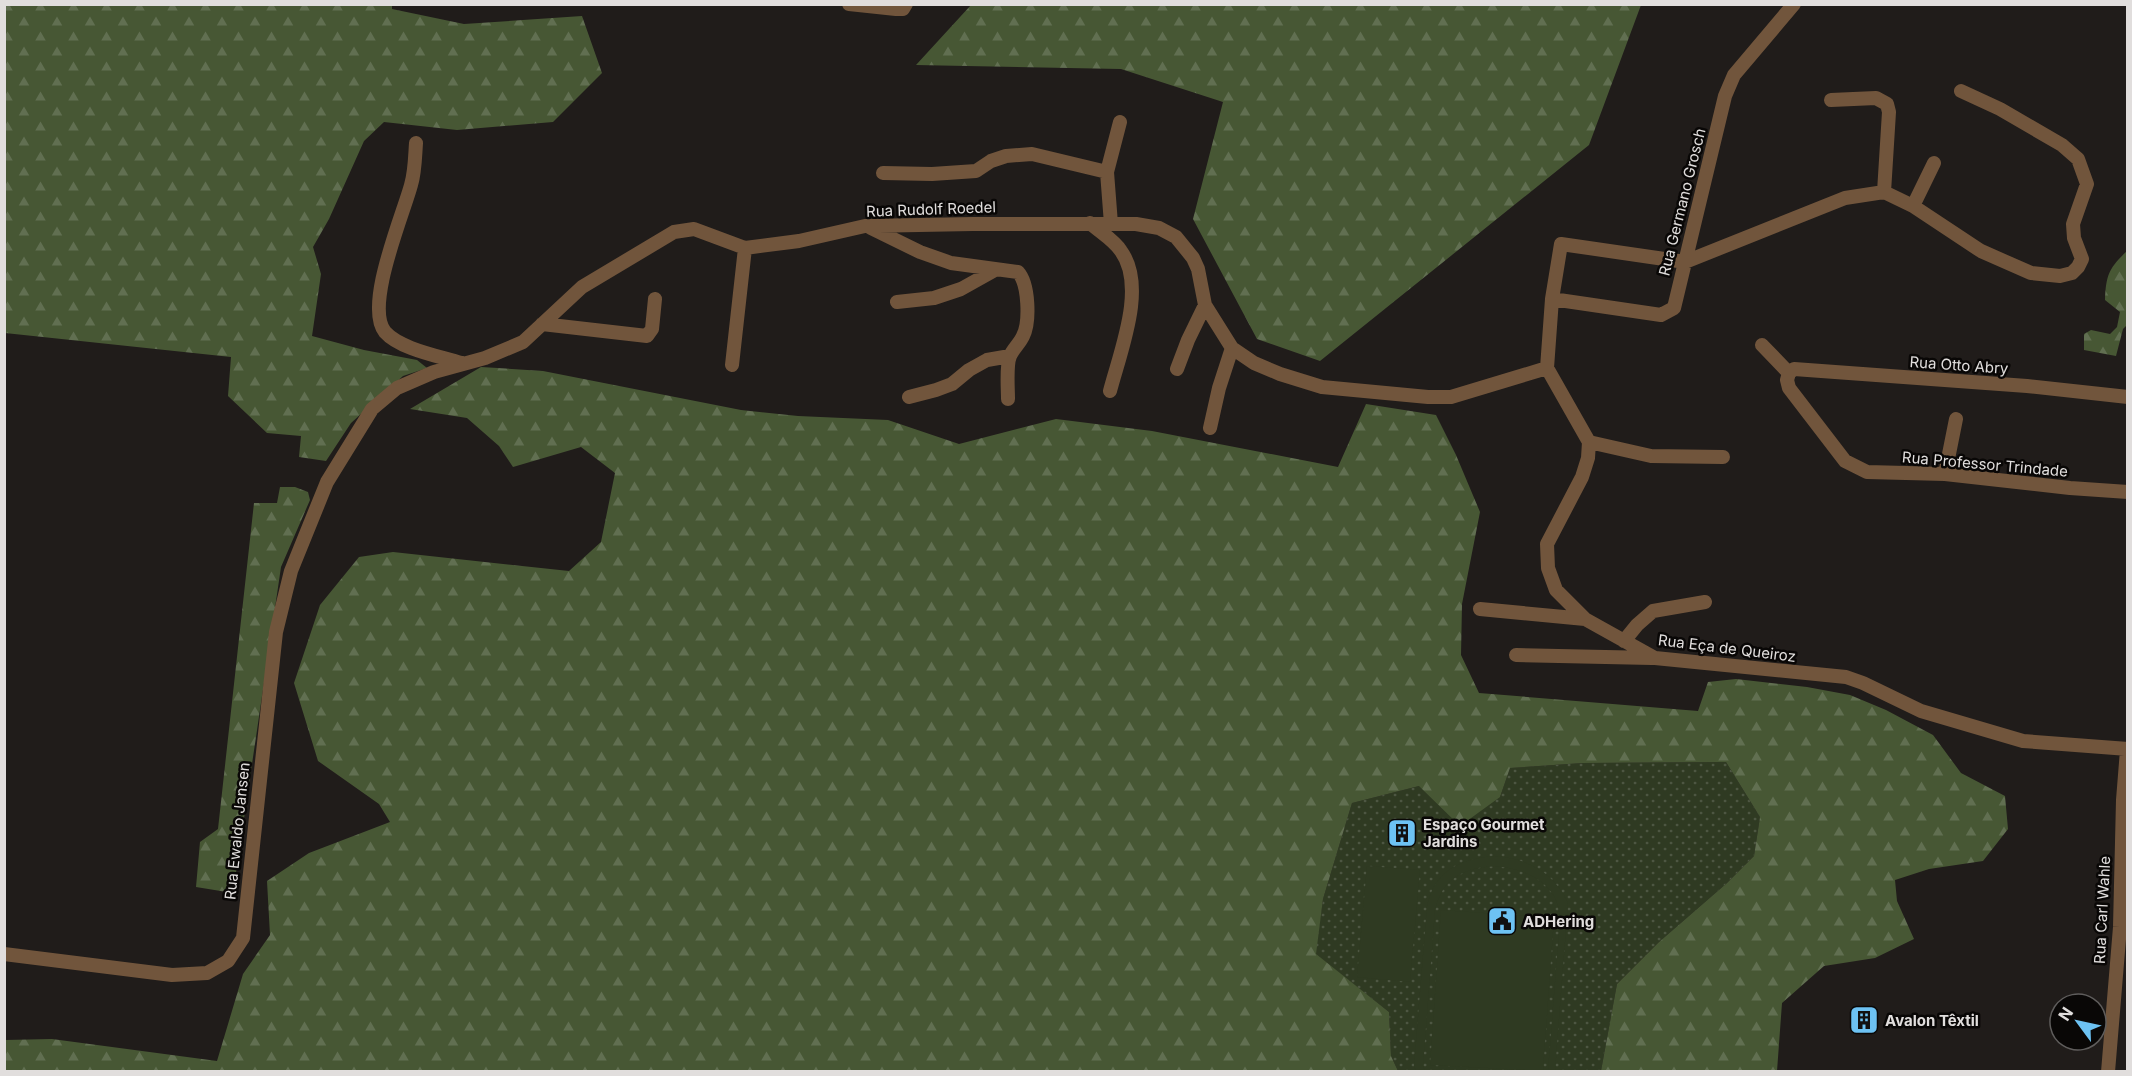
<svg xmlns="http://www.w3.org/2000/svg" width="2132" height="1076" viewBox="0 0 2132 1076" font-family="Inter,sans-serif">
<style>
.grass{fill:url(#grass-dots)}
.forest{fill:url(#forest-firs)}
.garden{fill:#2f3a22}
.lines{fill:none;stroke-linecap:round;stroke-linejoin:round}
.minor{stroke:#71553c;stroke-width:14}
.labels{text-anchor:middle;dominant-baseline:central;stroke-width:5;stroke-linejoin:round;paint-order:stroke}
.street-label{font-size:15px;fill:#e1dedd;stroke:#090706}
.poi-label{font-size:15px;font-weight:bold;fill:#e1dedd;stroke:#090706;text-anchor:start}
</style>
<defs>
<pattern id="grass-dots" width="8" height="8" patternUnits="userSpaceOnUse" patternTransform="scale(1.5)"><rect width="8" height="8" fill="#2f3a22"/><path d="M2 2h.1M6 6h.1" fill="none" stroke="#4d5642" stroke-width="1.8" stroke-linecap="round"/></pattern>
<pattern id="forest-firs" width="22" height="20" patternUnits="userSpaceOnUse" patternTransform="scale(1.5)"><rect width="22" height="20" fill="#475734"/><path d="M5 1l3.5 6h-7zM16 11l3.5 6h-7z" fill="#616f51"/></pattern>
</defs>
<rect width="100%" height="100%" fill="#201c1a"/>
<!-- grass -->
<path class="grass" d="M1726 762 1760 817 1754 856 1727 883 1659 942 1617 984 1601 1071H1398L1391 1056 1389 1012 1315 954 1323 899 1352 803 1419 786 1500 797 1510 768 1583 763Z"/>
<!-- forest -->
<path class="forest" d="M392 4V9L464 24 582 16 602 73 553 122 457 130 384 122 364 141 329 219 313 247 321 274 312 336 364 350 417 360 427 368 403 376 351 423 326 461 299 457 301 436 267 433 228 396 231 357 5 333V5Z
M971 5V4L1641 5 1589 145 1320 361 1257 339 1193 219 1223 102 1121 69 916 65Z
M2127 251V325L2123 329 2116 356 2084 350V334L2091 330 2110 334 2117 327 2120 312 2105 300C2106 275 2109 268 2127 251Z
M481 367 543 371 741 410 798 416 888 420 959 444 1056 419 1152 431 1338 467 1366 404 1436 415 1456 455 1480 512 1462 604 1461 655 1479 693 1698 711 1708 682 1736 679 1807 687 1850 695 1886 710 1933 735 1961 773 2005 796 2008 829 1983 861 1929 869 1895 880 1897 901 1914 939 1875 958 1824 966 1782 1003 1777 1071H1601L1617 984 1659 942 1727 883 1754 856 1760 817 1726 762 1583 763 1510 768 1500 797 1460 826 1419 786 1352 803 1323 899 1316 954 1389 1012 1391 1056 1398 1071H5V1040L52 1039 217 1061 243 974 270 935 267 881 309 853 390 822 379 804 318 761 294 683 320 605 359 557 393 552 569 571 601 542 615 473 581 447 513 467 499 446 467 418 410 409Z
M280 487H295L308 492 310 500 281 567 233 893 196 887 200 842 218 829 254 503H277Z"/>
<!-- garden -->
<path class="garden" d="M1494 856C1527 858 1554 872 1568 903L1555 1071H1548L1560 918C1559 911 1558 903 1554 896 1535 865 1482 857 1453 879 1443 886 1438 898 1435 910L1423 1066 1425 1071H1416L1414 1066 1427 906C1435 870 1460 859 1494 856Z
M1367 866 1420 870 1410 982 1357 977Z
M1441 910 1554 918 1543 1071 1430 1065Z"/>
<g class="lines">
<!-- minor -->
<path class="minor" d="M849 4 896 9H903L906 4
M1961 91 2000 109 2062 145 2078 159 2087 184 2073 224 2074 238 2082 259 2078 267 2072 273 2060 276 2031 273 1981 251 1913 206 1884 192 1845 198 1685 262 1561 244 1552 299 1547 368 1589 442 1588 458 1582 477 1547 544 1548 568 1556 590 1585 619 1655 658 1846 677 1863 683 1921 711 2023 741 2128 749
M1831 100 1876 98 1887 104 1889 112 1884 192
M416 143C415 157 415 172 411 185 403 215 364 306 385 332 400 349 439 356 461 363
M883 173 932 174 976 171 991 161 1006 156 1032 154 1107 172
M1913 206 1934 163
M1090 223C1100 232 1114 240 1121 251 1147 287 1120 352 1110 391
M1111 224 1107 172 1120 122
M871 228 920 252 951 263 1018 272C1029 284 1030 322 1023 336 1020 343 1013 349 1010 356 1006 365 1008 388 1008 399
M1552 299 1661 315 1674 308 1725 96 1734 75 1794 4
M897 302 934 298 961 289 995 270
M542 324 647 336 652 329 655 299
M1762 345 1789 373 1787 380 1789 388 1845 461 1867 472 1945 474 2070 488 2128 492
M732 365 745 248
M1177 369 1188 340 1205 305
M1789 373 1794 369 2027 386 2128 397
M909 397 936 390 952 384 969 370 987 360 1010 356
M1210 428 1219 388 1232 348
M1589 442 1651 456 1723 457
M1945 474 1956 419
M1480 609 1585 619
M1624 641 1637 625 1653 611 1705 602
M1516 655 1652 658
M4 954 172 975 207 973 228 961 243 938 276 632 291 571 327 482 372 409 397 388 434 372 485 358 523 342 582 287 674 232 694 229 745 248 799 241 865 226 973 224H1136L1159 228 1176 237 1193 258 1198 269 1205 305 1232 348 1254 363 1280 374 1322 387 1428 397H1451L1547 368
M2108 1072 2120 927 2123 800 2127 750"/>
</g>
<!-- icons -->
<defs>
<g id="building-square" transform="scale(1.5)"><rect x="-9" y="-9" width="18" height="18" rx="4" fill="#6dc2f3" stroke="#090706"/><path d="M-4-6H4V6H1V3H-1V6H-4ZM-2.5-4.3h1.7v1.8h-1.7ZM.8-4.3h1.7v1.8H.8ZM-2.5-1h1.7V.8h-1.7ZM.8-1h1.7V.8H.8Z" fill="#111"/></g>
<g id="civic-square" transform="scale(1.5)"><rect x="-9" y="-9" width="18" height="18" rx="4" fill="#6dc2f3" stroke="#090706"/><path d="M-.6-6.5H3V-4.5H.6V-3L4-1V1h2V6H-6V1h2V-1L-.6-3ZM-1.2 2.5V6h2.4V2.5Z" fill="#111"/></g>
</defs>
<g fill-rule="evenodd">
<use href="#building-square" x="1402" y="833"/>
<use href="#civic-square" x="1502" y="921"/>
<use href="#building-square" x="1864" y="1020"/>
</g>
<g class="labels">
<!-- street labels -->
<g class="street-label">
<text transform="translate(1682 202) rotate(-76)">Rua Germano Grosch</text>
<text transform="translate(931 209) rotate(-2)">Rua Rudolf Roedel</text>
<text transform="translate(1959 365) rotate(4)">Rua Otto Abry</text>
<text transform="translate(1985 464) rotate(5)">Rua Professor Trindade</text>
<text transform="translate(1727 648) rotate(7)">Rua Eça de Queiroz</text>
<text transform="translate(237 831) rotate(-84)">Rua Ewaldo Jansen</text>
<text transform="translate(2102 910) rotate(-87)">Rua Carl Wahle</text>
</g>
<!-- poi labels -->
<g class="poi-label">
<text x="1423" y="824">Espaço Gourmet<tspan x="1423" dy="17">Jardins</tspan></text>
<text x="1523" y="921">ADHering</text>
<text x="1885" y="1020">Avalon Têxtil</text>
</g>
</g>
<!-- border -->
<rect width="2132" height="1076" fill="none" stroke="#e1dedd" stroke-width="12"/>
<!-- north arrow -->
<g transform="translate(2078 1022) rotate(303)"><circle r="28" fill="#090706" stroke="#5f5d5c" stroke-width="1.5"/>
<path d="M0-4.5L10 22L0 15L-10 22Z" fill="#6dc2f3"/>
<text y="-9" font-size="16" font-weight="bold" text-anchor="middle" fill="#e1dedd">N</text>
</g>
</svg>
